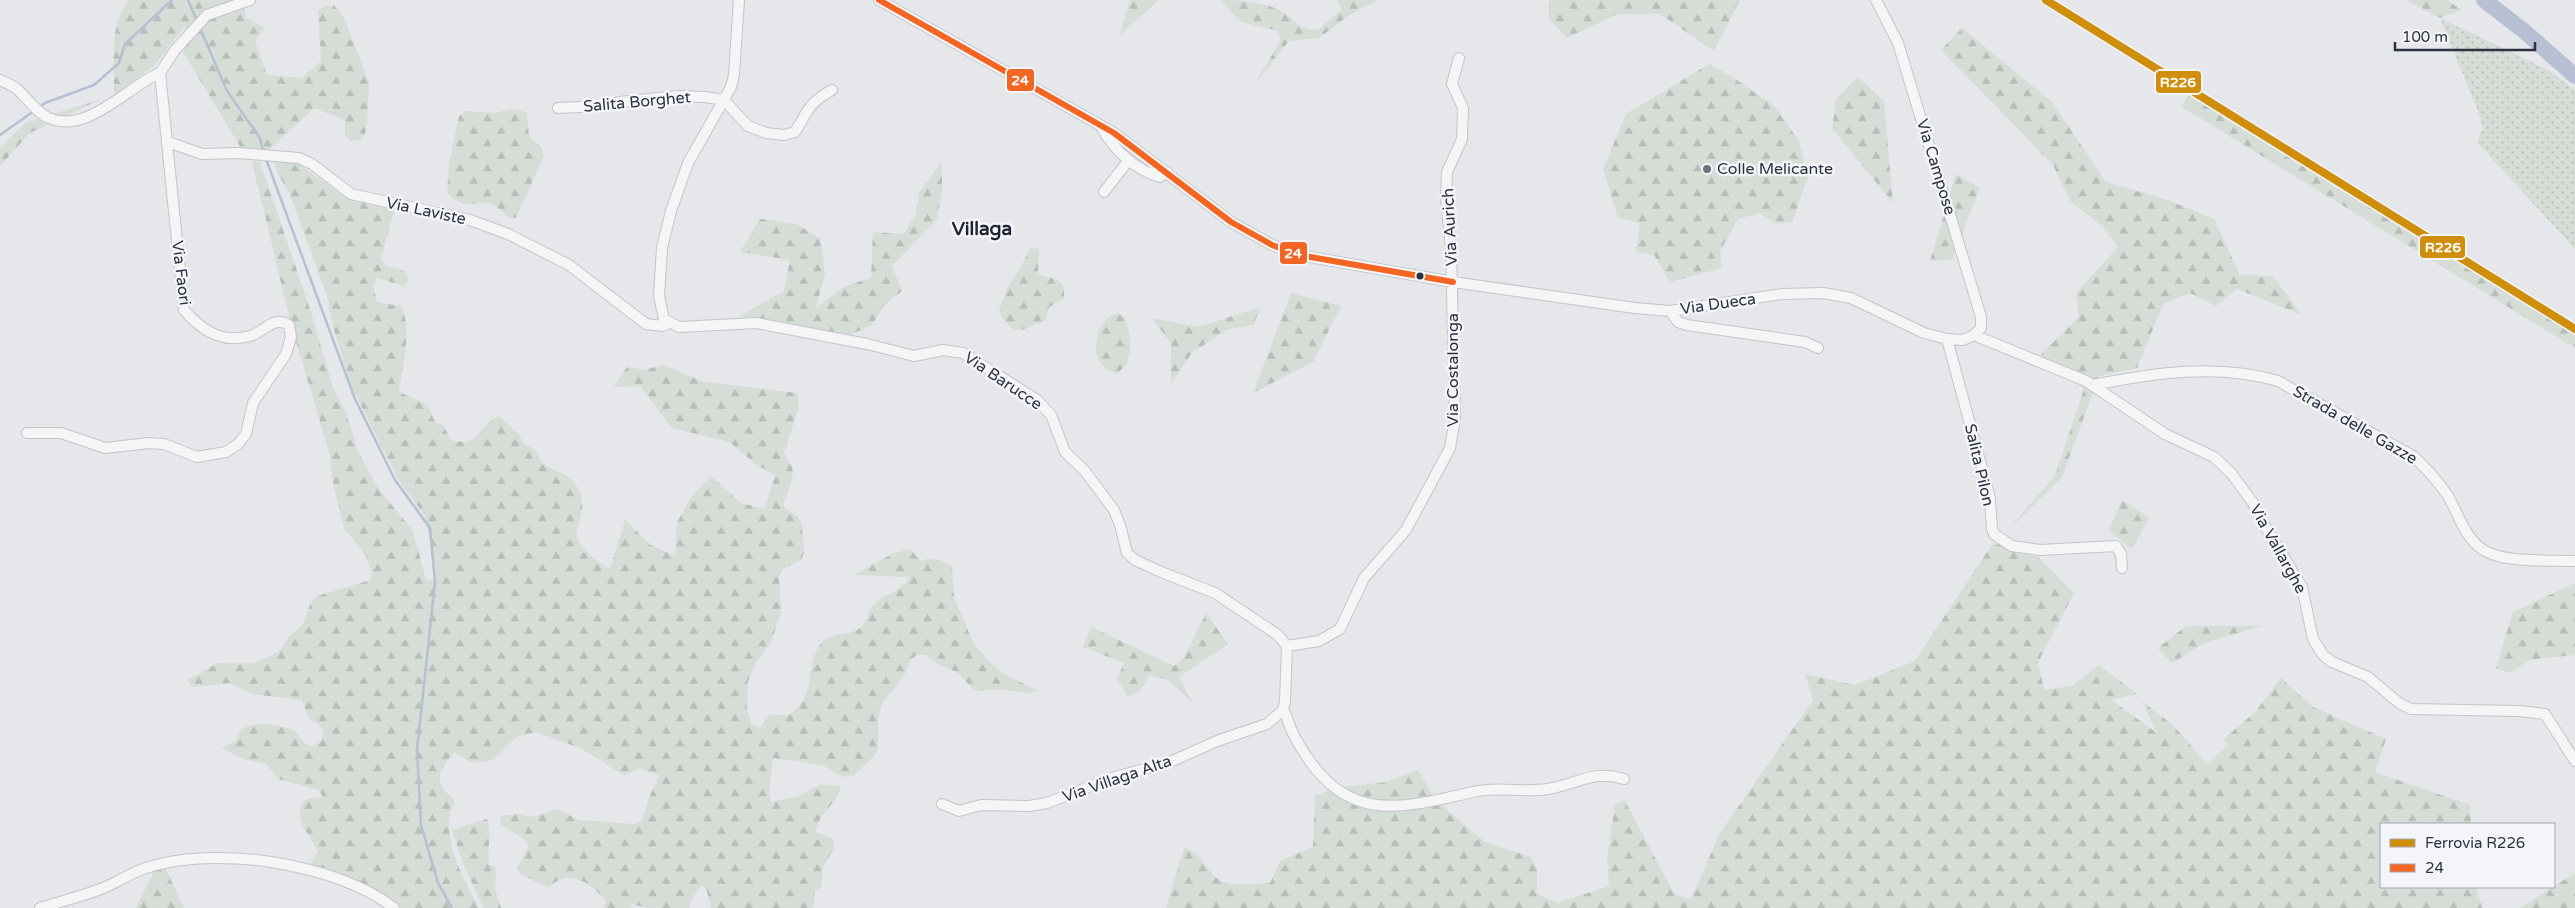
<svg xmlns="http://www.w3.org/2000/svg" width="2575" height="908" viewBox="0 0 2575 908" font-family="'Varela Round',sans-serif">
<style>
.grass{fill:url(#grass-dots)}
.forest{fill:url(#forest-firs)}
.lines{fill:none;stroke-linecap:round;stroke-linejoin:round}
.stream{stroke:#b6c0d2;stroke-width:2.5}
.river{stroke:#b6c0d2;stroke-width:16}
.minor-casing{stroke:#c3c5c8;stroke-width:12}
.minor{stroke:#f5f5f7;stroke-width:10}
.bus-1-casing{stroke:#f4f5f8;stroke-width:10}
.bus-1{stroke:#f26522;stroke-width:6}
.rail-1-casing{stroke:#f4f5f8;stroke-width:11}
.rail-1{stroke:#cf8f0d;stroke-width:8}
.poi-dot{fill:#6d717d;stroke:#f4f5f8;stroke-width:2}
.bus-dot{fill:#2d3243;stroke:#f4f5f8;stroke-width:2}
.labels{text-anchor:middle;dominant-baseline:central;stroke-width:5;stroke-linejoin:round;paint-order:stroke}
.street-label{font-size:16px;fill:#2d3243;stroke:#f4f5f8}
.poi-label{font-size:16px;fill:#2d3243;stroke:#f4f5f8;text-anchor:start}
.quarter-label{font-size:19px;font-weight:bold;fill:#1f2334;stroke:#f4f5f8}
.line-badge{stroke:#f4f5f8;stroke-width:2}
.badge-label{font-size:14px;text-anchor:middle;font-weight:bold;fill:#fff}
</style>
<defs>
<pattern id="grass-dots" width="8" height="8" patternUnits="userSpaceOnUse" patternTransform="scale(1.25)"><rect width="8" height="8" fill="#d5ddd6"/><path d="M2 2h.1M6 6h.1" fill="none" stroke="#b7beb9" stroke-width="1.8" stroke-linecap="round"/></pattern>
<pattern id="forest-firs" width="22" height="20" patternUnits="userSpaceOnUse" patternTransform="scale(1.25)"><rect width="22" height="20" fill="#d5ddd6"/><path d="M5 1l3.5 6h-7zM16 11l3.5 6h-7z" fill="#b7beb9"/></pattern>
</defs>
<rect width="100%" height="100%" fill="#e5e7ea"/>
<!-- grass -->
<path class="grass" d="M2440 18 2546 69 2575 90V249L2477 142 2483 128 2478 111Z"/>
<!-- forest -->
<path class="forest" d="M129 0H244L245 17 264 28 255 41 267 75 302 78 321 61 318 10 325 6 334 5 344 18 369 83 367 123 365 134 360 140 352 141 345 136V120L314 108 269 150 241 148 183 52 185 26 154 66 114 97C115 67 108 25 129 0Z
M1132 0H1159L1120 35 1129 3Z
M1220 0C1239 0 1268 2 1284 13 1301 24 1295 28 1318 30L1342 9 1337 0H1378L1348 16 1319 38 1289 41 1255 84 1281 40 1278 31 1241 22Z
M1549 0H1740L1714 51 1660 14H1618L1567 38 1549 19Z
M2406 0H2447L2462 10 2440 18Z
M1962 28 2052 102 2106 182 2168 200 2214 219 2240 275 2273 276 2302 315 2237 289 2216 306 2190 293 2163 304 2137 368 2099 376 2062 477 2004 534 2055 476 2084 389 2041 354 2079 317 2076 293 2118 247 2102 226 2071 202 2053 165 1941 50Z
M1709 64 1737 80 1774 106 1799 141 1808 177 1792 222 1777 224 1760 213 1738 219 1720 251 1722 268 1670 282 1654 255 1636 252 1640 223 1618 218 1603 169 1626 114Z
M1858 77 1884 101 1893 203 1832 128 1836 99Z
M2188 95 2575 335V348L2182 107Z
M101 99 30 133 0 166V148L25 123Z
M511 109 527 112 529 137 542 148 544 156 516 218 508 217 496 206 488 203 463 204 451 197 447 192 449 164 459 116 466 111 494 113Z
M271 155 299 164 346 198 373 205 395 207 381 259 386 266 405 271 409 279 404 286 377 278 373 286 377 302 401 306C413 330 402 365 399 391 407 398 422 398 428 407 431 411 432 417 435 422L443 425 451 440C480 449 479 423 499 416L520 435 522 443 537 451C541 473 566 468 576 485 588 505 579 515 577 533 576 547 599 562 610 569L625 520 651 545 675 556 677 522 692 496 711 476 741 503 765 509 775 475 757 465 729 442 672 428 640 386 614 387 627 367 644 370 663 365 704 382 797 393 799 407 784 453C786 457 790 462 792 467 796 477 784 495 784 507L798 517 802 525 804 553 801 560 783 569 779 576 781 612 771 642 755 664 748 681 747 710 752 725 760 728 770 714 787 716C820 696 802 667 822 642 831 632 846 636 857 630 869 623 867 609 876 602 888 593 902 591 909 577L853 575 894 553 910 549 921 561C933 556 941 560 952 566L954 598 973 642 989 662 1004 674 1037 690 1030 694 1002 689 975 691 957 672 939 665 925 655H917L910 660 904 676 883 702 878 718V749L874 756 854 775 845 777 837 774 823 765 773 758 769 794 771 802 797 797 821 784 841 786C837 805 818 812 816 832L833 839 834 848 822 869V886L815 891 813 908H711L707 891 702 885 692 898 689 908H645L633 904 630 908H604L606 900C596 889 578 873 561 879 556 881 552 885 547 887L522 875 517 868 529 846 524 839 500 824 501 816 517 814 533 817 557 809 579 820 635 824 642 820 651 793 659 776 640 768 624 775 580 748 536 732 516 737 493 760 472 763 454 752C438 772 432 783 455 800 437 834 463 877 479 908H401C376 885 340 877 309 866L318 851C310 835 290 817 306 799L323 797 319 790 278 779 267 764 243 759 222 748 235 741 242 728 258 724 276 725 295 731 305 744 313 746 321 742C328 723 316 728 308 716 305 711 304 705 302 700L252 694 229 683 192 687 187 680 218 663H255L273 655 280 650 289 636 302 626 311 602 317 596 371 580 372 572 365 554 344 528 333 483 330 455 292 328 252 162H260L311 312 333 388 346 413 359 454 378 488 413 531 426 580 435 579 436 570 425 516 398 479 352 388 333 327 327 296 289 192 279 176Z
M942 162V190L937 219 892 266 902 291 885 304 872 325 850 335 740 316 784 291 790 260 740 252 760 219 797 224 820 239 825 273 816 308 845 286 871 278 873 232 904 234 916 214 919 193Z
M1956 174 1980 188 1952 260 1930 261Z
M1030 248 1039 249 1038 274C1055 280 1066 277 1064 299L1049 307 1046 320 1022 330H1014L1002 318 999 310 1008 287 1023 263Z
M1291 293 1341 306 1313 362 1253 393Z
M1261 307 1253 325 1226 330 1192 353 1171 384V343L1152 318 1198 327Z
M1118 313 1125 318C1131 335 1136 365 1116 373 1087 369 1092 319 1118 313Z
M2122 500 2149 518 2132 549 2109 531Z
M1993 543 2038 557 2074 593 2038 662 2044 690 2072 686 2099 665 2137 694 2111 700 2157 733 2142 701 2174 726 2207 764 2228 745 2224 739 2256 711 2281 678 2313 707 2386 739 2375 772 2470 805 2471 824H2381V887H2476L2482 908H1166L1184 848C1203 852 1208 878 1226 883 1239 886 1257 883 1270 883L1280 861 1313 847 1315 796 1335 788 1386 782 1418 770 1436 801 1485 842 1531 857 1537 869V893L1557 903 1609 886 1607 858 1615 804 1625 801 1675 895 1691 899 1720 833 1813 700 1805 674 1855 685 1915 661Z
M2575 583V655L2529 660 2510 673 2496 668 2513 612Z
M1206 613 1228 644 1179 677 1192 702 1168 680 1150 675 1140 691 1128 697 1117 679 1124 663 1083 647 1091 627 1174 666 1184 658Z
M2186 626H2262L2204 643 2172 663 2158 648Z
M487 819C492 832 487 849 489 864L496 868 495 888 501 908H484L463 864 452 830Z
M164 865 184 908H136L154 871Z
M2575 873V908H2520Z"/>
<g class="lines">
<!-- stream -->
<path class="stream" d="M188 0 197 21
M200 28 227 91 260 138 263 151
M38 108 45 103 94 85 119 63 125 44 172 0
M0 135 34 111
M266 159 355 399 395 480 430 528 435 582 417 750 421 825 438 883 452 908"/>
<!-- river -->
<path class="river" d="M2484 0 2524 31 2575 76"/>
<!-- minor casing -->
<g class="minor-casing">
<path id="minor" d="M739 0 734 75 731 87 688 163 671 211 662 248 659 296 664 319 679 327 756 323 867 344 914 356 943 350 963 353 1037 400 1051 415 1065 452 1084 470 1114 510 1120 525 1127 553 1135 560 1161 572 1215 593 1278 635 1287 646
M879 0 1114 133 1231 222 1272 245 1299 255 1453 282 1635 308 1670 311 1782 294 1823 293 1851 298 1924 333 1947 339 1963 340 1974 335 1981 328V317L1898 43 1876 0
M160 73 175 50 207 15 250 0
M0 80C6 83 12 85 17 89 27 98 37 113 49 118 87 135 128 86 160 73
M558 108 605 106 619 102 678 96 705 97 724 100 748 126 766 133 784 135 795 132C809 110 807 104 832 90
M1101 127C1115 151 1133 169 1160 177L1167 172
M168 142 202 154 239 153 299 158 312 164 351 194 470 220 508 234 569 265 646 324 663 326 669 323
M1104 192 1128 161
M1670 311 1678 322 1687 325 1805 342 1818 348
M1974 335 2086 381 2165 434 2214 457 2231 473 2253 503 2265 526 2302 587 2313 639 2323 655 2332 662 2368 677 2399 703 2411 709 2519 711 2545 714 2575 761
M1947 339 1990 498 1992 529 1994 534 2012 546 2040 550 2116 546 2121 554 2122 568
M2093 385C2154 373 2217 363 2278 381L2413 456C2426 468 2438 481 2448 496 2459 515 2466 542 2487 552 2509 563 2551 560 2575 561
M27 433H61L105 448 149 443 164 444 197 457 226 452 238 444 246 434 253 403 286 354 291 337 289 325C273 315 265 332 250 336 222 344 201 330 184 310L160 73
M1287 646 1319 641 1340 629 1364 578 1406 530 1450 448 1455 419 1451 248 1446 200 1447 172 1462 139 1463 108 1452 84 1459 58
M1283 710C1288 717 1288 724 1292 731 1296 741 1303 751 1309 760 1354 825 1408 806 1473 792 1497 786 1523 793 1548 789 1577 784 1595 769 1624 779
M942 804 959 811 981 805 1029 806 1047 803 1115 777 1170 762 1217 741 1267 724 1283 710 1285 701 1287 646
M40 908C59 902 79 897 98 890 113 885 127 875 143 869 212 844 336 863 394 908"/>
</g>
<!-- minor -->
<use href="#minor" class="minor"/>
<!-- bus-1 casing -->
<g class="bus-1-casing">
<path id="bus-1" d="M879 0 1114 133 1231 222 1272 245 1299 255 1453 282"/>
</g>
<!-- bus-1 -->
<use href="#bus-1" class="bus-1"/>
<!-- rail-1 casing -->
<g class="rail-1-casing">
<path id="rail-1" d="M2046 0 2575 329"/>
</g>
<!-- rail-1 -->
<use href="#rail-1" class="rail-1"/>
</g>
<!-- markers -->
<circle class="poi-dot" cx="1707" cy="169" r="5"/>
<circle class="bus-dot" cx="1420" cy="276" r="4.5"/>
<g class="labels">
<!-- street labels -->
<g class="street-label">
<text transform="translate(637 102) rotate(-5)">Salita Borghet</text>
<text transform="translate(1936 167) rotate(73)">Via Campose</text>
<text transform="translate(426 211) rotate(12)">Via Laviste</text>
<text transform="translate(1450 227) rotate(-93)">Via Aurich</text>
<text transform="translate(181 273) rotate(83)">Via Faori</text>
<text transform="translate(1718 304) rotate(-8)">Via Dueca</text>
<text transform="translate(1453 370) rotate(-90)">Via Costalonga</text>
<text transform="translate(1003 381) rotate(34)">Via Barucce</text>
<text transform="translate(2355 425) rotate(30)">Strada delle Gazze</text>
<text transform="translate(1979 465) rotate(77)">Salita Pilon</text>
<text transform="translate(2278 549) rotate(61)">Via Vallarghe</text>
<text transform="translate(1117 779) rotate(-19)">Via Villaga Alta</text>
</g>
<!-- poi labels -->
<g class="poi-label">
<text x="1717" y="169">Colle Melicante</text>
</g>
<!-- quarter labels -->
<g class="quarter-label">
<text x="982" y="229">Villaga</text>
</g>
</g>
<g class="line-badge">
<rect x="1006" y="68" width="29" height="24" rx="5" fill="#f26522"/>
<rect x="2155" y="70" width="47" height="24" rx="5" fill="#cf8f0d"/>
<rect x="2419" y="235" width="47" height="24" rx="5" fill="#cf8f0d"/>
<rect x="1279" y="241" width="29" height="24" rx="5" fill="#f26522"/>
</g>
<g class="badge-label">
<text x="1020" y="85">24</text>
<text x="2178" y="87">R226</text>
<text x="2443" y="252">R226</text>
<text x="1293" y="258">24</text>
</g>
<!-- legend -->
<rect x="2380" y="823" width="175" height="65" fill="#f4f5f8" stroke="#a4a7b0"/>
<rect x="2390" y="839" width="25" height="8" fill="#cf8f0d" stroke="#a4a7b0"/>
<text x="2425" y="848" font-size="15" fill="#2d3243">Ferrovia R226</text>
<rect x="2390" y="864" width="25" height="8" fill="#f26522" stroke="#a4a7b0"/>
<text x="2425" y="873" font-size="15" fill="#2d3243">24</text>
<!-- scale -->
<path d="M2395 42v8h140v-8" fill="none" stroke="#2d3243" stroke-width="2.5"/>
<text x="2402" y="42" font-size="15" fill="#2d3243" stroke="#f4f5f8" stroke-width="4" paint-order="stroke">100 m</text>
</svg>
